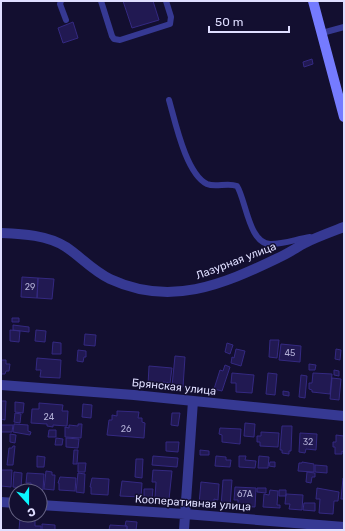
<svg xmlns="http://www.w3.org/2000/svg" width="345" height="531" viewBox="0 0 345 531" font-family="Rubik,sans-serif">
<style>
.building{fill:#211952;stroke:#342981}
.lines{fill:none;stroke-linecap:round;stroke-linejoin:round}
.lane{stroke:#363993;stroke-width:6}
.street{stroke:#363993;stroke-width:10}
.secondary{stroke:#757bff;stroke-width:10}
.labels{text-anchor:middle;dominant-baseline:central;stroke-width:3;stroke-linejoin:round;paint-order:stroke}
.number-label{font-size:9px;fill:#b0add4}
.street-label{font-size:11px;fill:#dfdeff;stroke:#130f30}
</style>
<rect width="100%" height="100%" fill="#130f30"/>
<!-- building -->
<path class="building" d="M123 1H153L159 20 132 28Z
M73 22 78 38 63 43 58 28Z
M312 59 313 64 304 67 303 62Z
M22 277 38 278 37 298 21 297Z
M38 278 54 279 52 299 37 298Z
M12 318H19V322H12Z
M13 325 29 327V332L13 330Z
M10 330 20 331 19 342 10 341Z
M36 330 46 331 45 342 35 341Z
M85 334 96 335 95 346 84 345Z
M270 340H279L277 358 269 357Z
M53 342 61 343V354H52Z
M227 343 233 345 230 354 225 352Z
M281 344 301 346 300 362 279 360Z
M236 349 245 351 241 366 231 363 232 357 234 358Z
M336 349 341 350 340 360 335 359Z
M78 350 86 351V357H84L83 362 77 361Z
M175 356 185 357 183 387 172 386Z
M37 358 61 360 60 378 40 377 41 370H36Z
M1 360H6V364H10L9 371H6L5 374H1Z
M309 364 316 365 315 370H309Z
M225 365 230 367 222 391 214 389 220 370 223 371Z
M149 366 172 368 170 383 163 382V386L148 385Z
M334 370 339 371V376L334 375Z
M232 373 254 375 252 393 236 392V383H231Z
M268 373 277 374 275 395 266 394Z
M313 373 332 374 330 394 312 392V390L309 389V383H312Z
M301 375 307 376 305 398 299 397Z
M332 378 341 379 339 400 330 399Z
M283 391 289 392V396L283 395Z
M1 401H6L5 420 1 419Z
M15 402 24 403 23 413 15 412Z
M39 403 63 405 62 411H68L67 426 53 425V427L47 426V424L31 423 32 409H39Z
M83 404 92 405 91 418 82 417Z
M117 411 139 412 138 418H142V422L145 423 144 438 107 435 109 420H112V415L117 416Z
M15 413 21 414 20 423 14 422Z
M172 413H180L178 426 171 425Z
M245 423 255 424 254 437 244 436Z
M14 424 28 425V431L31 432 30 435 13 432Z
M78 424H82L81 438 65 437V427L69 428V425L78 426Z
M1 425H13L12 432H1Z
M282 426H292L291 451H289V454L282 453V450H280Z
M220 428 241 429 240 444 222 442V435L219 434Z
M49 430H56V437H48Z
M261 432 279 433 278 447 260 446V442H257V436H261Z
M300 433 317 434 316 450 306 449 305 453 299 452Z
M10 434 16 435 15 443 10 442Z
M336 435 344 436V452L342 451V454H335V447H333V442H336Z
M56 438 63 439 62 445H55Z
M66 438 79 439 78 448 66 447Z
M166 442H179L178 452 166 451Z
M13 446H15L13 465H7L9 448H12Z
M74 450H78L77 464H73Z
M200 450 209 451V455H200Z
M37 456 45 457 44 467H37Z
M153 456 178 458 177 467 152 465Z
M216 456 226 457V460H231L230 467 215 466Z
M239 456H246L245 460 256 461 255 468 239 467Z
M259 456 269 457 268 468H258Z
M136 459H143L142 478 135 477Z
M270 462H275V467L269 466Z
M302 462 314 464V472L298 471 299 463H302Z
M78 463H86L85 472H78Z
M315 465 327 466V473L315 472Z
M1 470H12L11 487 1 486Z
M153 470 172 471 169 499 155 498 156 482H152Z
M46 471 52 472V475H55L54 490 44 489Z
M14 472 22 473 21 488 13 487Z
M307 472 315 473V477H312L311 483 306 482Z
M27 473 44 474 43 490 31 489V483H26Z
M78 473 85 474 84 493 76 492Z
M60 477 76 478 75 491 59 490V483H58Z
M92 478 109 479 108 495 91 494V487H90Z
M343 478H344V499H341Z
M223 480H232L230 506H221Z
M122 481 142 483 141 497 120 496Z
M201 482 219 484 218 500 214 499V505L199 504Z
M235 487 256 488 255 507 238 506V500H234Z
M257 488H266V493L257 492Z
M317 488 339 492 338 501H334L333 514 319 513 320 499H316Z
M144 489H153L152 499H144Z
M270 490 278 491 277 505H280V508L263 507 264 494 269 495Z
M279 490H286V496H279Z
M286 494 303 495 302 510 289 509 290 504H285Z
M304 503H315V511L303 510Z
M20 518 35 519V526H41V530H19Z
M126 521 137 522 136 530H127V526H125Z
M42 524 55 525V530H42Z
M110 525 127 526V530H109Z"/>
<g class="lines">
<!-- lane -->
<path class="lane" d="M61 1 60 4 66 20
M101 1 112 36 114 39 120 40 170 24 171 17 166 1
M322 33 344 27
M169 100C175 121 186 174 207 184 216 188 227 182 237 186 246 200 249 245 271 244 284 244 297 239 310 237"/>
<!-- street -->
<path class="street" d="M1 233C23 234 47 235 66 247 81 257 93 271 110 279 170 307 222 285 278 258 287 254 296 248 305 243 317 237 331 232 344 227
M1 385 134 395 344 416
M1 502 16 503
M40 505 185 514 344 527
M184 530 193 401"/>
<!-- secondary -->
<path class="secondary" d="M313 1 344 117"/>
</g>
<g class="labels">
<!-- number labels -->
<g class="number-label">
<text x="30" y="287">29</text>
<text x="290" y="353">45</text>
<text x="49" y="417">24</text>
<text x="126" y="429">26</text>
<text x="308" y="442">32</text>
<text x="245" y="494">67А</text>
</g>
<!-- street labels -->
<g class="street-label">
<text transform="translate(236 261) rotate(-21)">Лазурная улица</text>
<text transform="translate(174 387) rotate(6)">Брянская улица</text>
<text transform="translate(193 503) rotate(4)">Кооперативная улица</text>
</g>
</g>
<!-- border -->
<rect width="345" height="531" fill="none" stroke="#dfdeff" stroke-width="4"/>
<!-- north arrow -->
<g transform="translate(28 503) rotate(159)"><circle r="19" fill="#130f30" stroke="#656283"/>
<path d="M0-3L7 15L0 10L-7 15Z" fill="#0af7ff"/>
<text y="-6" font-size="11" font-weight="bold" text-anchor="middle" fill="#dfdeff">С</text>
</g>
<!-- scale -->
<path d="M209 26v6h80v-6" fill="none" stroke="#dfdeff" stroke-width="2"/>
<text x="215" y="26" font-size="12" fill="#dfdeff" stroke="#130f30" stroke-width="3" paint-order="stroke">50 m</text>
</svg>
